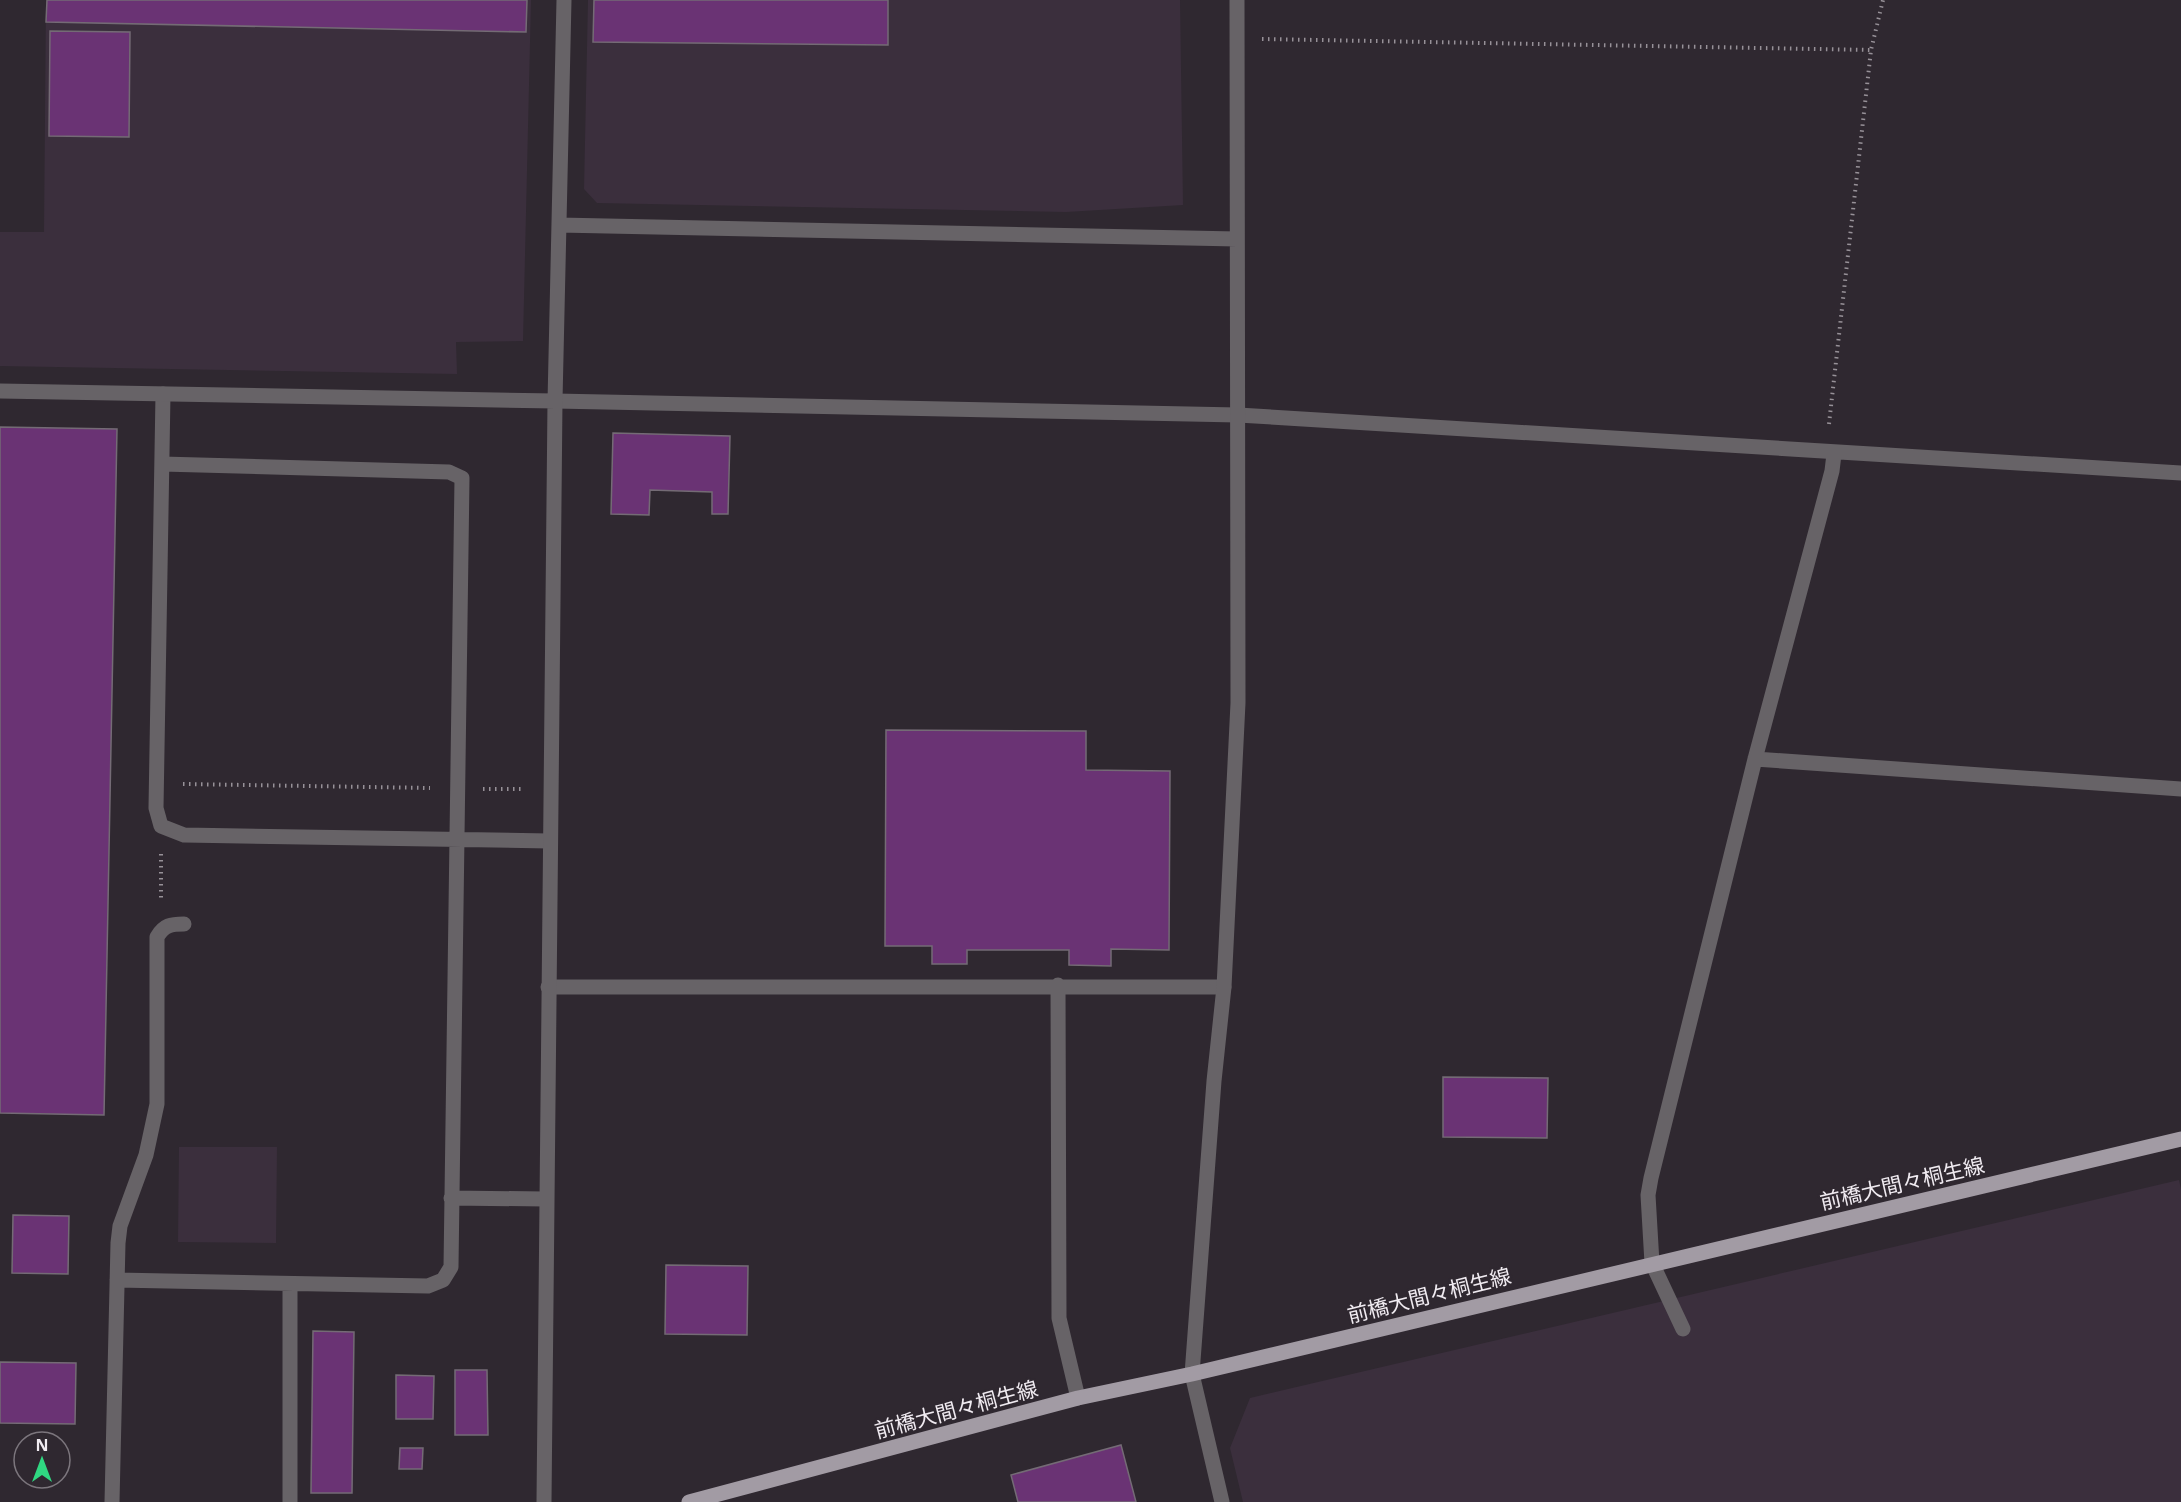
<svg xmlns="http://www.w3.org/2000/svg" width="2181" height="1502" viewBox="0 0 2181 1502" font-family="'Noto Sans','Noto Sans JP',sans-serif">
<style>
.built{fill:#3b2f3d}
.building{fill:#6a3374;stroke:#746b75;stroke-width:1.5}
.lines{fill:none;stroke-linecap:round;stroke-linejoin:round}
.path{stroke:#979198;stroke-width:4;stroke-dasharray:1.5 4.5;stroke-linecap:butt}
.service{stroke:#676367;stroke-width:15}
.minor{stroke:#676367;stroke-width:15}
.tertiary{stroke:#676367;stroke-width:15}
.primary{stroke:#a29ba4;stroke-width:15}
.labels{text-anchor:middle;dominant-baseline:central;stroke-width:4.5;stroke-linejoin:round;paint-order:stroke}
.street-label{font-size:21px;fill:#f0ebf1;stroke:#2f2830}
</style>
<rect width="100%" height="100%" fill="#2f2830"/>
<!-- built -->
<path class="built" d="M46 0H531L523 341 456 342 457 374 0 366V232H44Z
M588 0H1180L1183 205 1066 212 597 203 584 189Z
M179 1147H277L276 1243 178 1242Z
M2179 1180 2181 1189V1502H1243L1230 1448 1250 1398Z"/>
<!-- building -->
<path class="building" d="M47 0H527L526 32 46 22Z
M594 0H888V45L593 42Z
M50 31 130 32 129 137 49 136Z
M0 427 117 429 104 1115 0 1113Z
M613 433 730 436 728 514H712V492L650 490 649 515 611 514Z
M886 730 1086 731V770L1170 771 1169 950 1111 949V966L1069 965V950H967V964H932V946H885Z
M1443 1077 1548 1078 1547 1138 1443 1137Z
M13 1215 69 1216 68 1274 12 1273Z
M666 1265 748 1266 747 1335 665 1334Z
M313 1331 354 1332 352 1493H311Z
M0 1362 76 1363 75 1424 0 1423Z
M455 1370H487L488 1435H455Z
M396 1375 434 1376 433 1419H396Z
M1121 1445 1136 1502H1018L1011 1475Z
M400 1448H423L422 1469H399Z"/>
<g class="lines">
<!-- path -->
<path class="path" d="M1262 39 1871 50
M1829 424 1871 50 1883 0
M183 784 430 788
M483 789H521
M161 854V900"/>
<!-- service -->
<path class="service" d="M163 394 156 808 161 826 184 835 549 841
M1058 985 1059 1318 1078 1398
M548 987H1224
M451 1198 545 1199
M1652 1263 1683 1329
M117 1280 428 1286 443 1280 451 1267 462 478 449 472 162 464
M290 1284V1502
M112 1502 118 1243 120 1226 146 1155 157 1104V937C164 925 171 924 184 924"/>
<!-- minor -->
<path class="minor" d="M555 401 1238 415 2181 473
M1755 759 2181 789
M1652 1263 1648 1195 1651 1178 1755 759 1832 471 1834 454"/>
<!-- tertiary -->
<path class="tertiary" d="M559 225 1237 239
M0 391 555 401
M544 1502 555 401 564 0
M1222 1502 1192 1374 1214 1081 1224 987 1238 703 1237 0"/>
<!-- primary -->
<path class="primary" d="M689 1502 1078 1398 1192 1374 2181 1139"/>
</g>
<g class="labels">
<!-- street labels -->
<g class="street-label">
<text transform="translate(1902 1183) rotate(-13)">前橋大間々桐生線</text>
<text transform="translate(1429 1295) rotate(-14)">前橋大間々桐生線</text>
<text transform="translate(956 1409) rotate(-15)">前橋大間々桐生線</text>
</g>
</g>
<!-- north arrow -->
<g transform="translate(42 1460)"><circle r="28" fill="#2f2830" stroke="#7c767d" stroke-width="1.5"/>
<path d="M0-4.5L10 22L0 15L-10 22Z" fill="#30d882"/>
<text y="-9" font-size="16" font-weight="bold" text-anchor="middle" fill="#f0ebf1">N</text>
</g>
</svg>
